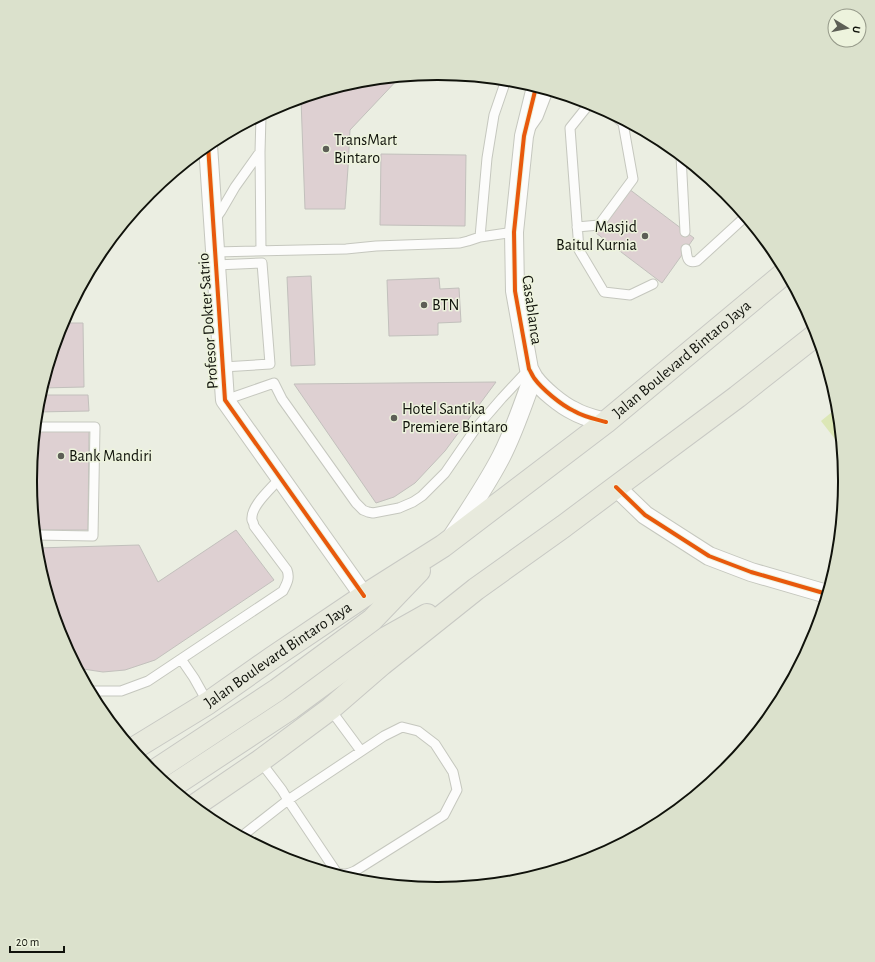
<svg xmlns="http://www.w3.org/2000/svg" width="875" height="962" viewBox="0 0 875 962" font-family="'Alegreya Sans',sans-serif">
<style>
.green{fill:#dce7b6}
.building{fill:#ded0d2;stroke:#c2c0bc}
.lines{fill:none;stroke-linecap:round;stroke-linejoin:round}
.lane-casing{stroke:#c5c7be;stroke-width:11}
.street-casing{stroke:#c5c7be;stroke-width:20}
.primary-casing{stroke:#c8c9c4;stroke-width:24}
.lane{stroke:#fcfcfb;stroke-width:9}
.street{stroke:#fcfcfb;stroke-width:18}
.primary{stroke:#e8eadd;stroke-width:22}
.cycleway-casing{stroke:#edf3dd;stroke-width:6}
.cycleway{stroke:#e8590c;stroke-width:4}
.poi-dot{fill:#5d5f56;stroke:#edf3dd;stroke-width:1.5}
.labels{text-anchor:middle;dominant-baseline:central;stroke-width:3;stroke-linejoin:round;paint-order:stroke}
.poi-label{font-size:16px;fill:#10120b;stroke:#edf3dd;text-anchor:start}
.street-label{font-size:16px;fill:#10120b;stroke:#edf3dd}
.rim{fill:none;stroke:#10120b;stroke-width:2}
</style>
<rect width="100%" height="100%" fill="#ebeee2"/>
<!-- green -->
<path class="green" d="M838 407 842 448 821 421Z"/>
<!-- building -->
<path class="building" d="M400 77 350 130 348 168 345 209H305L301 99 358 81Z
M381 154 466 155 465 226 380 225Z
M629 189 694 238 662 283 596 233Z
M311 276 315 365 291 366 287 277Z
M439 278 440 289 459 288 461 322 438 323V335L389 336 387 280Z
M62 323H83L84 387 42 388Z
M496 382 445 451 415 483 394 497 376 503 294 384Z
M40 395H88L89 411 37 412 38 401Z
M35 431H89L88 530H35L30 481Z
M236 530 274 580 155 660 125 670 103 672 83 669 77 666 61 637 38 560 37 548 139 545 158 582Z"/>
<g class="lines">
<!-- lane casing -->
<g class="lane-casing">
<path id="lane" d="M590 103 570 128 579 250 604 292 630 295 653 284
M531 127 538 117 548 91
M260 152 261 251
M681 156 685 232
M214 221 221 211 235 187 260 152 261 116
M577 227 599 225 633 179 623 123 615 116
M480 237 487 158 494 115 506 80
M686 249C687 257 687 264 697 261L745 217
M215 252 346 249 376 246 460 243 468 241 480 237 514 232
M216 265 262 263 270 364 223 367
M225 400 274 383 282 399 356 503 363 510 368 512 373 513 399 508 413 502 422 496 445 473 476 428 502 398 529 369
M35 427H95L93 536 35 535
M181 659 194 678 208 703
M90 691H121L148 681 283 591C287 583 290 578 287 570L254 526C254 524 253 522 252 520 250 506 272 488 280 478
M330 709 361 751
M242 836 288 800 384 736 402 727 418 731 435 744 453 772 457 790 444 815 355 871C348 874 344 875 337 873L288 800 282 790 260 761"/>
</g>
<!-- street casing -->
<g class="street-casing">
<path id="street" d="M536 87 524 136 514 232 515 291 529 369C531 372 532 375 534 378 542 389 561 405 574 411 584 417 595 419 606 422
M208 145 225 400 364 596
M616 487 645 515 709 556 751 572 827 594
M453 535C470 509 487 484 501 457 514 432 523 404 533 377"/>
</g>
<!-- primary casing -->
<g class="primary-casing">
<g id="primary">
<path id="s1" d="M133 749 208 703 272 658 364 596 443 546 606 422 786 272"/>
<path d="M153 772 277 690 372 620 419 571"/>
<path d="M171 787 291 708 386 638 427 615"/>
<path d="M194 806 260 761 330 709 382 664 476 589 564 526 616 487 737 397 817 334"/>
</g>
</g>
<!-- lane -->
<use href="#lane" class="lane"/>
<!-- street -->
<use href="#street" class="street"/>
<!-- primary -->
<use href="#primary" class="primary"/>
<!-- cycleway casing -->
<g class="cycleway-casing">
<path id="cycleway" d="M536 87 524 136 514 232 515 291 529 369C531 372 532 375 534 378 542 389 561 405 574 411 584 417 595 419 606 422
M208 145 225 400 364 596
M616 487 645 515 709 556 751 572 827 594"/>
</g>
<!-- cycleway -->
<use href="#cycleway" class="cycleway"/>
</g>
<!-- markers -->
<g class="poi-dot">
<circle cx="326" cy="149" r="4"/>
<circle cx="645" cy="236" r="4"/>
<circle cx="424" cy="305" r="4"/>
<circle cx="394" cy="418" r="4"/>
<circle cx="61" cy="456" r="4"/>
</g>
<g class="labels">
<!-- poi labels -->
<g class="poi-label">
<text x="334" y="140">TransMart<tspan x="334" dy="18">Bintaro</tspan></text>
<text x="637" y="227" text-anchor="end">Masjid<tspan x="637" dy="18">Baitul Kurnia</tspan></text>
<text x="432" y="305">BTN</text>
<text x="402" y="409">Hotel Santika<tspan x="402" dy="18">Premiere Bintaro</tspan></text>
<text x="69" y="456">Bank Mandiri</text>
</g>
<!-- street labels -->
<g class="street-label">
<text transform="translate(532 310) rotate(82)">Casablanca</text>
<text transform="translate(208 321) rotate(-94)">Profesor Dokter Satrio</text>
<text stroke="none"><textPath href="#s1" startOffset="674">Jalan Boulevard Bintaro Jaya</textPath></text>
<text stroke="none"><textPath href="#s1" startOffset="173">Jalan Boulevard Bintaro Jaya</textPath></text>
</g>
</g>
<!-- crop -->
<path d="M0 0H875V962H0ZM437 80H438A400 400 0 0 1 838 480V482A400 400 0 0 1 438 882H437A400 400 0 0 1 37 482V480A400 400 0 0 1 437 80Z" fill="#dbe1cc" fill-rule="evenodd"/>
<path class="rim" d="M437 80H438A400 400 0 0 1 838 480V482A400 400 0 0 1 438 882H437A400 400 0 0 1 37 482V480A400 400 0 0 1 437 80Z"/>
<!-- north arrow -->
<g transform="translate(847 28) rotate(100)"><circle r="19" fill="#edf3dd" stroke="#959989"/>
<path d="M0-3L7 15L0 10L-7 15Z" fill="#5d5f56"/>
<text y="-6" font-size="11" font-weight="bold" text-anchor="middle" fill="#10120b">U</text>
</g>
<!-- scale -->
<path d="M10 946v6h54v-6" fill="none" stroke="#10120b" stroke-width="2"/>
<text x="16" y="946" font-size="12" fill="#10120b" stroke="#edf3dd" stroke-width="3" paint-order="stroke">20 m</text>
</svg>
